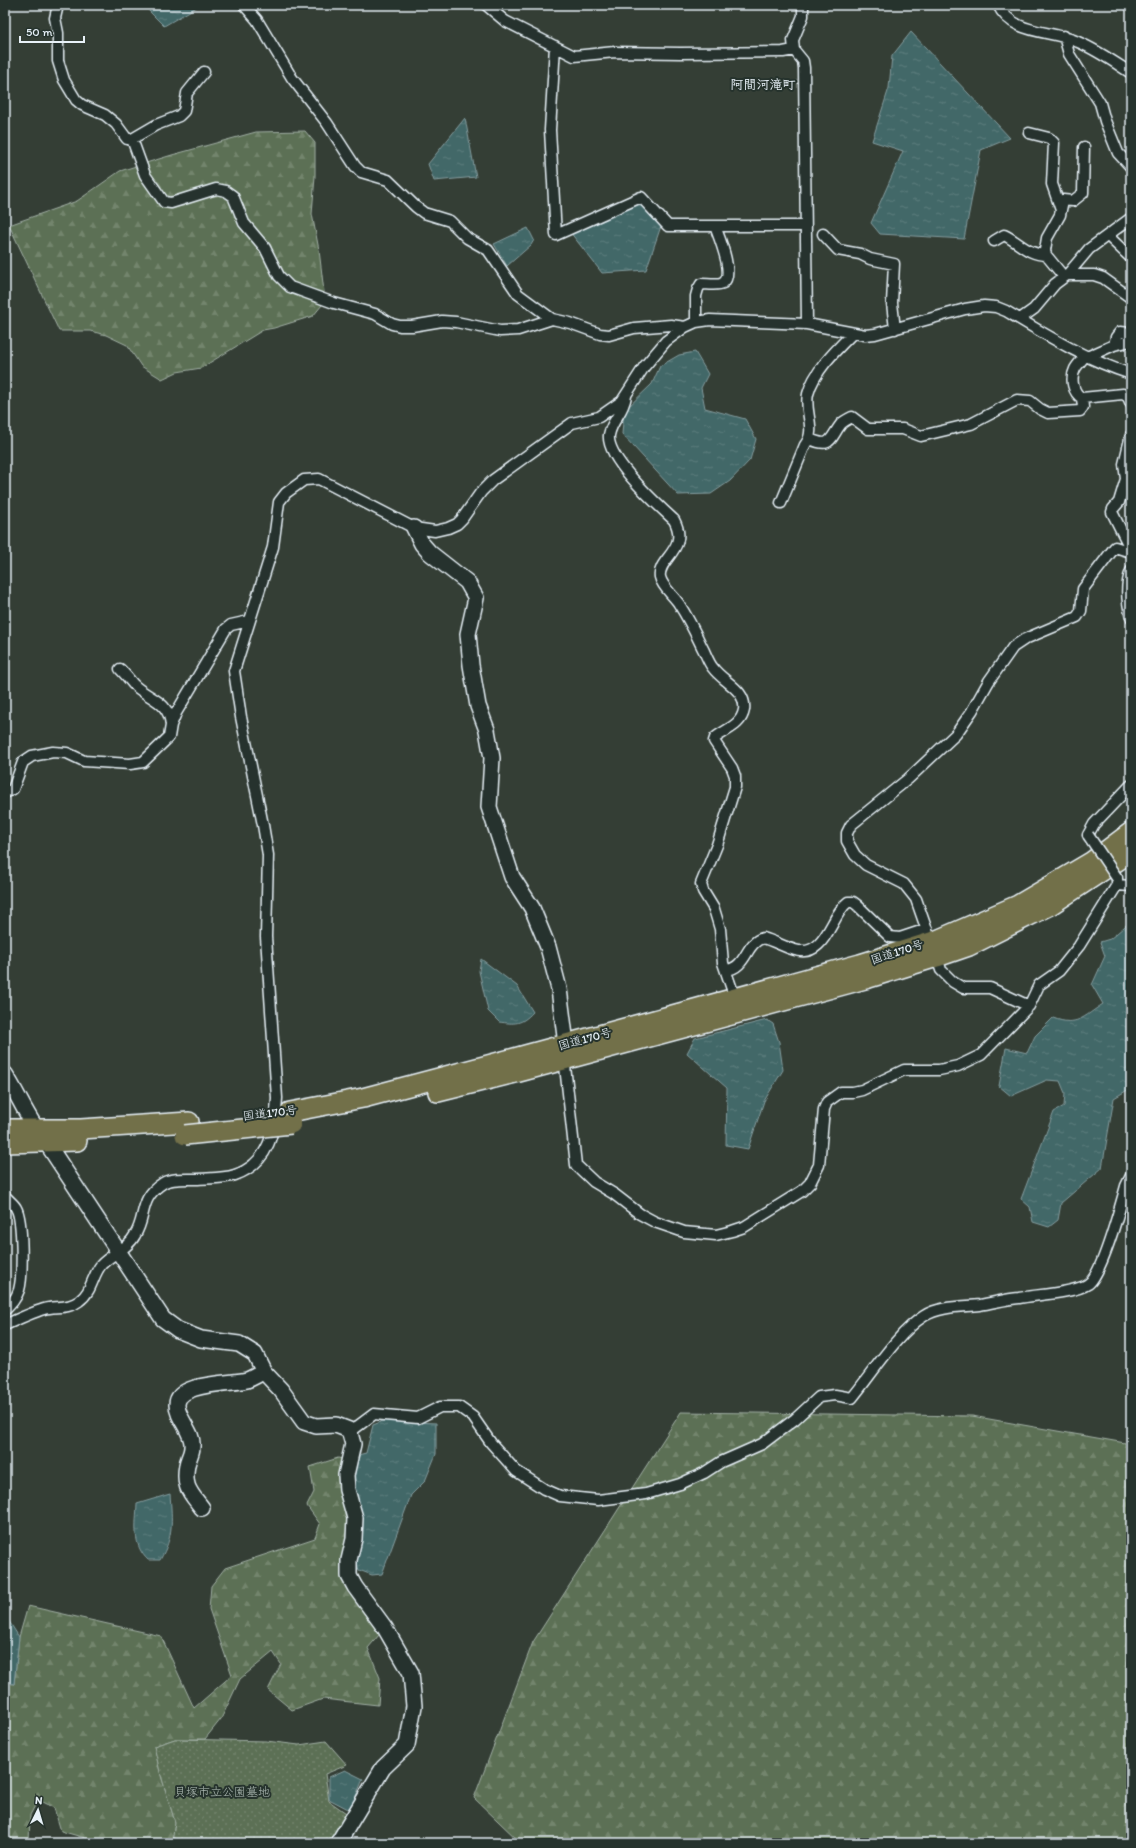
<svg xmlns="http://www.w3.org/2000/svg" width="1136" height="1848" viewBox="0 0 1136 1848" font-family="Itim,'Klee One',sans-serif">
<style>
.forest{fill:url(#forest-firs);stroke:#a2b0a6}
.park{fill:url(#park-dots);stroke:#a2b0a6}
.water{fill:url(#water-ripples);stroke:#859ea1}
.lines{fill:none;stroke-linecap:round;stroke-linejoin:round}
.street-casing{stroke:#e8f1f8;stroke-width:13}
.secondary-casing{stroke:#e8f1f8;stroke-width:18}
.highway-casing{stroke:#e8f1f8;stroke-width:22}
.street{stroke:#26332d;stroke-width:10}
.secondary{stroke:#26332d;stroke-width:15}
.highway{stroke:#726f4a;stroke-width:19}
.street-bridge-casing{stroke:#e8f1f8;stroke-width:13;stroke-linecap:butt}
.highway-bridge-casing{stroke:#e8f1f8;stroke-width:22;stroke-linecap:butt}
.street-bridge{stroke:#26332d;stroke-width:10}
.highway-bridge{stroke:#726f4a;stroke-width:19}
.labels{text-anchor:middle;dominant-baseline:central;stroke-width:4;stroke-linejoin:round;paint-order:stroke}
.street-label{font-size:12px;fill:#e8f1f8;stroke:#26332d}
.park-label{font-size:12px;fill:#b0bdb6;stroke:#26332d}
.neighbourhood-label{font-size:13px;font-weight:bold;fill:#e8f1f8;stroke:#26332d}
</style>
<defs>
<pattern id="forest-firs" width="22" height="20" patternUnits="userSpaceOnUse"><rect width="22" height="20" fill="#5c7054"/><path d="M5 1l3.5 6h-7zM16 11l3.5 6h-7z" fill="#73856d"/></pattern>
<pattern id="park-dots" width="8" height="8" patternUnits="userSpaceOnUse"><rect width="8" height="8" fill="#5c7054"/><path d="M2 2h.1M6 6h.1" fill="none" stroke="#73856d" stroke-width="1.8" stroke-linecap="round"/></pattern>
<pattern id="water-ripples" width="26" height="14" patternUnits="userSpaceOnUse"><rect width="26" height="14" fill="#436767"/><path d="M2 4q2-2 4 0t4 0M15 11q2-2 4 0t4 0" fill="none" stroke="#5e7d7e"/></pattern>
</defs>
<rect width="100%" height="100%" fill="#343e35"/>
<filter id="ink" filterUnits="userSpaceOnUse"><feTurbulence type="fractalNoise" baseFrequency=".025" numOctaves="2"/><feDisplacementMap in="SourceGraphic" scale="8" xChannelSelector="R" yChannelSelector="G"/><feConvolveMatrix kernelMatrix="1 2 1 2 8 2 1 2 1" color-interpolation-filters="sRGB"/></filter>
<g filter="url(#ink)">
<!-- forest -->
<path class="forest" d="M305 131 315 143V176L312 214 319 250 324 292 322 305 313 316 274 328 263 330 201 368 177 372 162 379 141 366 127 345 106 335 90 331H59L9 225 77 201 120 171 172 155 256 132Z
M681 1412 972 1416 1131 1444V1843H521L474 1798 533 1642Z
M338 1458 343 1459 355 1518 349 1560 385 1628 368 1648 380 1678 378 1705 323 1699 292 1710 268 1690 281 1664 273 1652 240 1679 221 1719 205 1739H175L154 1746 160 1772 175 1822 172 1843H102L61 1831 54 1808 38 1800 30 1815 29 1843H5V1678L8 1683 14 1684 19 1637 28 1606 161 1636 194 1708 232 1675 209 1609 211 1586 225 1568 315 1538 320 1524 307 1506 314 1492 310 1467Z"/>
<!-- park -->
<path class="park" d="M175 1739 266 1741 299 1745 326 1741 347 1765 325 1774 329 1801 349 1815 336 1843H172L175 1822 160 1772 154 1746Z"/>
<!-- water -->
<path class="water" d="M143 5H200L164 26Z
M911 32 1010 138 981 150 964 239 880 234 871 223 903 151 872 141 889 88 892 56Z
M465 118 476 177 434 181 428 164Z
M638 200 661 226 646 270 602 273 570 232Z
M528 228 534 240 531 245 507 266 494 244Z
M695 352 708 374 701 388 705 408 745 419 756 439 750 460 730 481 711 494 678 495 622 434 624 411 652 384 660 366 679 355Z
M1131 921V1088L1114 1098 1102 1168 1061 1203 1058 1220 1049 1227 1033 1222 1030 1207 1021 1199 1054 1112 1064 1106 1065 1093 1060 1081 1047 1080 1011 1096 999 1086 1006 1048 1027 1053 1035 1036 1053 1018C1077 1027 1083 1017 1103 1004L1092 985 1105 956 1100 942 1110 939Z
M481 959 517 986 533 1012C521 1025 515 1024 499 1022L488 1011 479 971Z
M767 1020 773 1024 779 1042 783 1070 764 1101 748 1149 726 1145 727 1088 687 1053 695 1038Z
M383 1421 436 1423V1454L425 1481 411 1495 382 1574 372 1575 359 1570 356 1561 352 1490 358 1455 366 1453 373 1425Z
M170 1494C172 1521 174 1536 160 1560H148C132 1545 136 1525 137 1504Z
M5 1615 19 1637 14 1684 8 1683 5 1678Z
M345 1770 363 1779 350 1810 329 1799V1777Z"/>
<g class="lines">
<!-- street casing -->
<g class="street-casing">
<path id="street" d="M58 5 55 18 58 33V61L64 80 76 100 82 105 105 115 116 124 127 139H132L156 125 179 116 184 111 187 93 204 72
M244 5 257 20 292 78 327 123 355 166 361 172 388 180 416 207 424 213 450 221 467 238 488 250 518 294 552 319 570 323 600 334 609 335 634 328 671 325 685 327
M486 5 505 21 574 56 615 52 680 53 783 52 794 50
M803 5V16L793 40 794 50 803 61 804 68 807 324
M998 5C1013 36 1051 29 1078 42 1097 50 1114 62 1131 73
M1064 36 1069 54 1100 103 1105 121 1118 153 1131 167
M555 46 550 130 556 235 641 197 668 226H806
M1029 133 1049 138 1054 143 1052 184 1061 210 1060 215 1047 238 1045 250 1046 255 1064 277
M132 139 145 175 164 202 171 203 216 189 226 191 233 196 244 223 265 248 279 276 290 287 334 303 375 314 392 324 400 326H412L442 321 456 322 500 331 518 330 552 319
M1061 210 1063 200 1073 201 1083 193 1084 147
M823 234 838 250 860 254 870 259 894 264 892 303 895 329
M1108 236 1131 258
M994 241 1004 235C1019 242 1028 255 1046 255
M1067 275H1094L1103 278 1131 298
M1020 319 1034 309 1055 284 1067 275 1089 249 1131 218
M696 322V296L698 289 701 284C708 284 718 286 723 283 735 275 719 237 715 226
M1114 345 1116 337 1120 332 1131 333
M1085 356C1082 360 1077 365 1075 369 1070 379 1073 393 1082 398L1123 394 1128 397 1131 404
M1087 357 1114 345 1131 341
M626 396C623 414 612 419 609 435 606 459 658 505 674 520 690 549 657 559 660 577 662 587 674 596 679 604 688 618 695 632 702 647 706 654 708 662 713 668 723 682 747 690 744 710 741 726 726 729 715 738L714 741 732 768 735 776V787L717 845 701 884 703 891 714 909 720 929 723 963 735 998
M1131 435 1124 464 1126 479 1119 502 1113 509 1112 512 1131 550
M810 439C832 449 830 438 841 424 844 421 848 419 852 417L868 429H903L921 436 971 424 1017 400 1030 401 1040 409 1048 413 1080 411 1083 407 1082 398
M781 503 805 445C817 430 804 412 808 394 814 371 837 349 853 333
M1131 571C1125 585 1127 602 1131 617
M120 669C125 674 129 679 133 684 148 699 169 700 171 725
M5 793 13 789 23 762 32 756 53 752 67 753 84 761 130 764 143 762 169 737 171 725 176 713 226 629 231 625 249 621
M1088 835 1094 824 1131 785
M1117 885 1131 886
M931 942 916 899 904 884 866 865 855 855 847 841V833L851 825 908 779 956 734 972 711 989 681 1013 647 1025 639 1077 617 1081 611 1083 589 1115 547 1131 552
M937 957 941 970 953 982 963 988H990L1029 1006
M726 970C747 968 745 943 763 938 774 941 784 947 795 950 826 959 831 914 848 902H853L857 905 890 937 900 938 927 929
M564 1057 576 1165 594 1182 614 1194 640 1214 655 1222 684 1232 716 1235 732 1231 744 1227 802 1191 810 1183 819 1165 824 1109 827 1102 841 1092H853L862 1090 904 1070H939L958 1066 981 1055 1029 1006 1039 985 1059 971 1079 946 1117 885V878
M5 1196C8 1200 13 1203 16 1208 23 1220 23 1276 19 1290 16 1299 11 1304 5 1310
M5 1325C18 1319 31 1313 44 1309 56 1306 69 1309 79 1301 92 1292 92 1276 101 1265 111 1254 128 1249 135 1235 147 1216 138 1199 163 1183 171 1178 186 1179 196 1179 209 1178 223 1179 235 1175 270 1163 275 1130 277 1098L266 937 268 855 263 825 241 717 234 671 273 547 279 502 286 493 304 480 319 479 414 528 435 531 448 528 457 524 462 519 481 492 493 480 572 423 599 417 622 401 644 367 666 341 685 327 696 322 710 320 807 324 865 335 875 334 965 309 984 306 996 307 1006 311C1046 335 1086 360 1131 374
M349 1430 350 1432 374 1414 418 1418 440 1407H459L473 1417 491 1443 516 1471 544 1489 560 1496 598 1500 646 1494 680 1484 704 1473 721 1462 762 1444 795 1419 819 1397 835 1395 852 1398C872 1374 898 1332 924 1316 940 1306 962 1307 980 1305 993 1303 1006 1299 1019 1298 1035 1295 1075 1293 1088 1284 1102 1275 1121 1204 1126 1186L1131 1176"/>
</g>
<!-- secondary casing -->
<g class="secondary-casing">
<path id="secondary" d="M414 528 422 544 430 553 467 582 476 598 468 634 471 665 478 706 487 730 492 758 489 807 512 877 532 908 548 947 559 989 566 1044
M5 1074C19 1096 29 1122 46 1142L163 1319 178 1330 201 1339 239 1344 255 1354 264 1372 281 1390 304 1422 316 1426 336 1425 349 1430 353 1444 346 1475 347 1490 355 1518 354 1539 349 1560V1576L355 1587 385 1628 411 1673 414 1706 407 1745 383 1768 338 1843
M202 1508C190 1492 183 1487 187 1465 188 1459 192 1453 192 1447 194 1432 177 1419 177 1405 176 1382 232 1384 247 1380 253 1378 258 1374 264 1372"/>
</g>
<!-- highway casing -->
<g class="highway-casing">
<path id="highway" d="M438 1092 519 1072 869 978 937 957 969 946 1049 906 1131 852
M290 1112 363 1098 522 1056 860 964 937 940 1018 905 1091 862 1131 832
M5 1129H81L189 1122
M5 1143 77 1141"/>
</g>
<!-- street -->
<use href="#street" class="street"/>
<!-- secondary -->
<use href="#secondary" class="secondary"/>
<!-- highway -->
<use href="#highway" class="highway"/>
<!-- street-bridge casing -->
<g class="street-bridge-casing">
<path id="street-bridge" d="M1088 835 1117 878"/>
</g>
<!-- highway-bridge casing -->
<g class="highway-bridge-casing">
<path id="highway-bridge" d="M185 1135 291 1124"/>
</g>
<!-- street-bridge -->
<use href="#street-bridge" class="street-bridge"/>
<!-- highway-bridge -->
<use href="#highway-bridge" class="highway-bridge"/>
</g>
</g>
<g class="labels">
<!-- street labels -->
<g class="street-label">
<text transform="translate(897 952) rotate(-18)">国道170号</text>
<text transform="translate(585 1039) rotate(-15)">国道170号</text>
<text transform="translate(270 1113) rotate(-7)">国道170号</text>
</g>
<!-- park labels -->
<g class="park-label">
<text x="222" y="1792">貝塚市立公園墓地</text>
</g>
<!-- neighbourhood labels -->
<g class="neighbourhood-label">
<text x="763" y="84">阿間河滝町</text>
</g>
</g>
<!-- margin -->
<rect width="1136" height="1848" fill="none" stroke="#26332d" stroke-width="20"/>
<rect x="10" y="10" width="1116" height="1828" fill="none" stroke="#e8f1f8" stroke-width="1.5" filter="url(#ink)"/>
<!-- north arrow -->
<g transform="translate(38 1810) rotate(5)" stroke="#26332d" stroke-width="3" paint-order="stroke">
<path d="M0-3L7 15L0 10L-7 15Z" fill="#e8f1f8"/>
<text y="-6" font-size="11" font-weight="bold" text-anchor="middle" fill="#e8f1f8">N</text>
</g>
<!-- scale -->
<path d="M20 36v6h64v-6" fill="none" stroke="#e8f1f8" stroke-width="2"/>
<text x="26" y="36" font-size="12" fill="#e8f1f8" stroke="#26332d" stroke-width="3" paint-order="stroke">50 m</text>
</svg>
